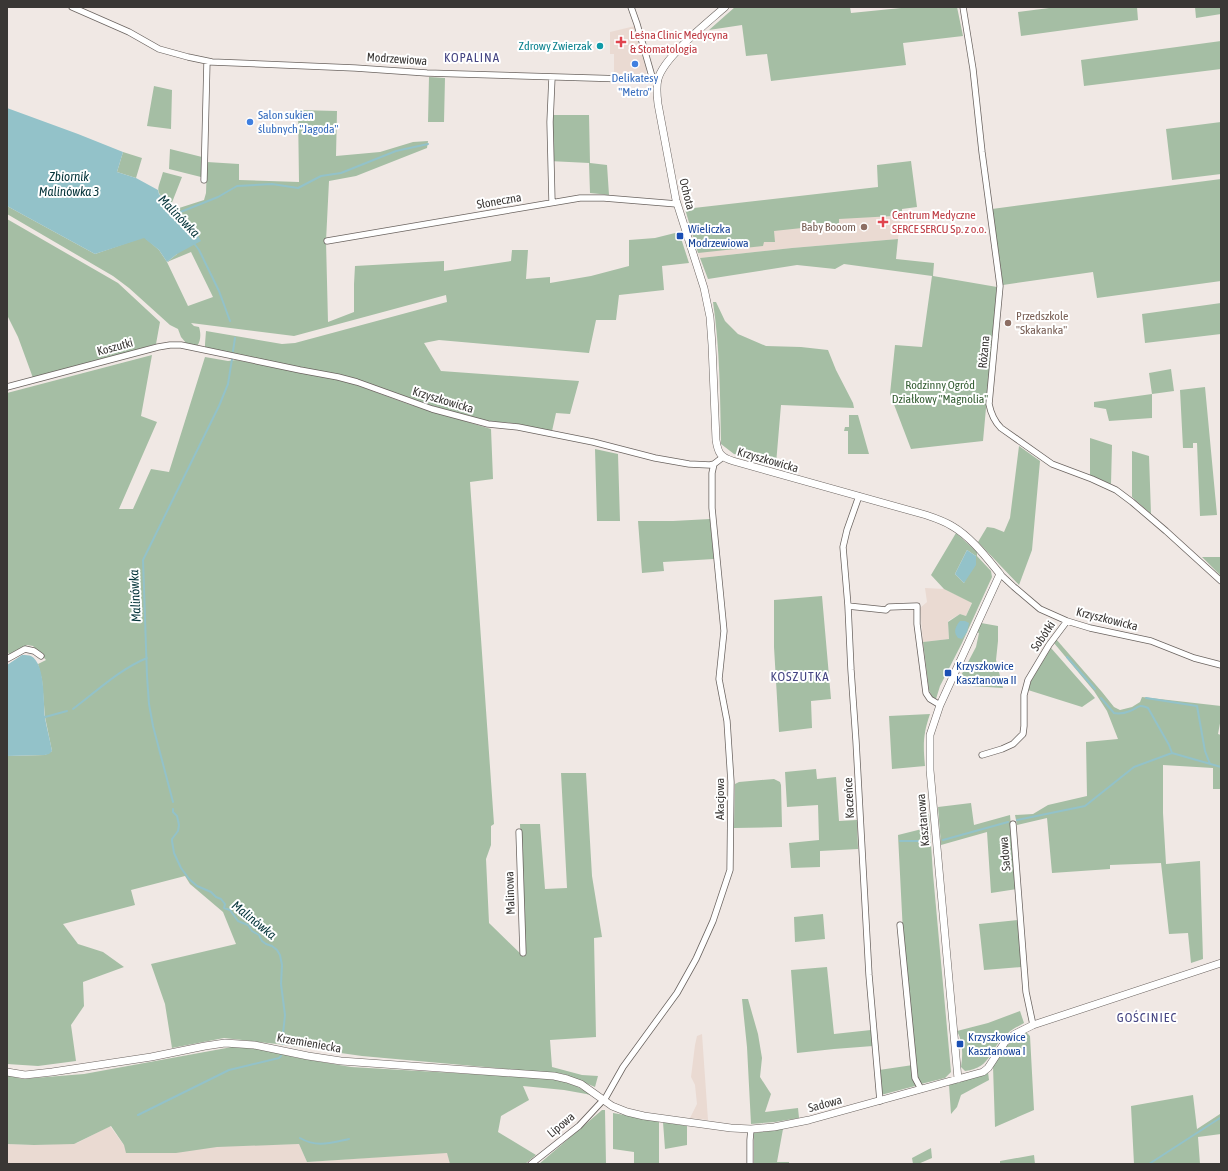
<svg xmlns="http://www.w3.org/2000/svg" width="1228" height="1171" viewBox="0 0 1228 1171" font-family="'Asap Condensed',sans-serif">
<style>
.built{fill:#eadad2}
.green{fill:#a5bea4;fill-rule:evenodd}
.water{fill:#93c2c9}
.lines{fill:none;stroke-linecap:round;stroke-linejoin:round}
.stream{stroke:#93c2c9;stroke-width:2}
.minor-casing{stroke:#6b6460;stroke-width:7}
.tertiary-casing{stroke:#6b6460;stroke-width:8}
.minor{stroke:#fff;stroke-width:5.5}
.tertiary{stroke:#fff;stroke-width:7}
.health-dot{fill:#e0444e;stroke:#fff;stroke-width:1.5}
.culture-dot{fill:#0f9aa8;stroke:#fff;stroke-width:1.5}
.shop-dot{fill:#3f7fe0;stroke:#fff;stroke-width:1.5}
.education-dot{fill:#8d6e63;stroke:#fff;stroke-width:1.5}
.transit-dot{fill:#1a4fb4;stroke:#fff;stroke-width:1.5}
.labels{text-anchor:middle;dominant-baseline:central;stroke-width:4;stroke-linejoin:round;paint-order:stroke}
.health-label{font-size:12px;fill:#be3a42;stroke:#fff;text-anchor:start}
.culture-label{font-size:12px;fill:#0d838f;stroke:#fff;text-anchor:end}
.street-label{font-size:12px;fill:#3a3735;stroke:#fff}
.shop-label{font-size:12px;fill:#366cbe;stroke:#fff}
.education-label{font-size:12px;fill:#785e54;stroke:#fff;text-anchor:end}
.transit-label{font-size:12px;fill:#164399;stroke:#fff;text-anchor:start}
.park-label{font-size:12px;fill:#355e34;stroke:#fff}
.neighbourhood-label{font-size:13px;letter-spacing:1px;fill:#454583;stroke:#fff}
.water-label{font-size:13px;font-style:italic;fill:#05343a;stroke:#fff}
</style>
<rect width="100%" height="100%" fill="#f0e8e4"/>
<!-- built -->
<path class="built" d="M635 26 646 67V76L614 75V54H610V32Z
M902 209 898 239 792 248 700 258 691 233Z
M925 588 944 589 972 602 966 616 960 614 948 621 949 639 923 642 920 608 927 602Z
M702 1034 708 1120 690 1118 697 1104 695 1085 691 1077 695 1045 697 1036Z
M110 1126 123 1144 217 1146 299 1144 307 1162 447 1152 450 1164H7V1144L34 1145 77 1143Z"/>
<!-- green -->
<path class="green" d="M735 7H850L851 13 911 7H957L963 36 903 43 906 65 771 81 767 54 746 56 742 25 709 30Z
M1057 7H1137L1138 20 1021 36 1018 12Z
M1195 7H1221V14L1196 18Z
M1221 41V69L1084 86 1081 60Z
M429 77 445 78 444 122H428Z
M154 86 172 90 171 129 147 126Z
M298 110 337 111 336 156 380 152 413 142 428 141 427 148 356 176 329 181 326 241 328 322 354 312V284L355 266 444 261V271L511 261 512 250H528L526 279 550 277V283L591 276 629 266V240L655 238 679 232 689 263 662 266 664 290 619 295 616 320H596L589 353 439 340 424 343 441 371 579 381 570 414 556 413 552 431 513 423 482 421 432 407 379 389 205 348V344L206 331 282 344 295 343 447 302 446 295 294 336 191 323 194 326 199 327C201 333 201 341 197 346L186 343 181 337 178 329 170 325 129 288 113 276 7 214V206L95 254 144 237 159 250 167 262 177 254 182 216 176 209 204 200 206 193 207 162 239 164V180L299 182ZM191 252 213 297 188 306 167 262Z
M553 115H589L590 163 607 165 609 195 590 193 589 163 549 161Z
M1221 122V174L1172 180 1166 129Z
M170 149 202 157 201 177 169 169Z
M123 152 142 158 136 178 117 172Z
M911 161 917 207 902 209V214L893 216 839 219V224L774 231 775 242H764L763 246 698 253 685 209 878 187 877 165Z
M163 172 182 177 171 205C154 190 157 193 163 172Z
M1221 179V281L1097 298 1093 272 1003 285 992 209Z
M7 219 118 283 160 322 156 344 118 355 33 378 18 337 7 315Z
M898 239 896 259 934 263 933 276 997 287 983 441 911 449 890 394 895 345 922 347 932 276 844 264 835 269 797 265 708 279 700 258 792 248Z
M713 302H716L725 321 738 334 766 346 801 347 828 350 836 370 853 403 854 408 781 405 776 464 734 454 721 444C720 396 720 349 713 302Z
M1221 303V334L1145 343 1142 314Z
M152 355 141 416 157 422 119 509H133L151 469 169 472 205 357 228 361 236 360 329 377 351 383 408 404 491 429 493 479 470 482 494 824 491 826V845L486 859 489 923 524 957 520 824H540L545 889 567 888 561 773H586L592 876 602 937 594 938 596 1037 550 1040 552 1067 582 1075 598 1076 595 1087 564 1074 362 1056 277 1044 224 1038 172 1048 165 1004 151 964 236 944 223 912 190 884 185 876 131 890 135 905 63 924 78 944 103 952 124 967 83 982 84 1006 71 1025 76 1061 38 1066 7 1064V756L45 755 52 751 45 717 42 680 38 664 46 660 33 646 27 645 9 655 7 649V393Z
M1171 369 1174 391 1152 394V418L1109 421 1106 409 1094 407V402L1152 394 1149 373Z
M1205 387 1217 515 1200 516 1197 443H1193V448H1183L1180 390Z
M849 415H858L869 454H848V431H844L845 427H849Z
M1090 438 1112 445 1111 484 1090 475Z
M1019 446 1040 461 1032 550 1019 585 978 542 987 527 994 528 1004 532 1010 518Z
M595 449 618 454 620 521H597Z
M1132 451 1149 456 1151 514 1132 497Z
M710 519 714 559 663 562 664 571 642 573 638 521H673Z
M956 533 977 552V556L991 571 992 577 962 643 940 686 936 699 932 697 929 690 923 642 949 639 948 622 960 614 966 616 972 603 944 589 931 575ZM967 550 976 556 964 583 955 574Z
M1202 557H1221V576Z
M822 596 831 699 811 701 812 728 779 732 774 647V600Z
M981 623 998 626V641L996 660 1003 688 956 685 976 647 979 633 977 632Z
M1056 639 1102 692 1114 707 1120 710 1132 707 1140 702 1142 697 1221 706V718L1218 734 1221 735V789H1213V768L1163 765V813L1166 864 1200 861 1203 959 1191 963 1188 933 1169 934 1161 863 1110 865V869L1052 873 1047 818 1017 825 1015 815 1033 814 1048 805 1087 796 1086 742 1118 739 1107 711 1094 691 1054 643Z
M1051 648 1095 698 1082 707 1028 690 1031 681Z
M930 714C923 734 923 745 925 766L892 769 889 716Z
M816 769 817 779 836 777 839 821 857 820 858 849 820 851V867L791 868 789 843 819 840 818 805 787 807 785 772Z
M774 779 780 782 781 785 782 827 734 828 735 784 739 782Z
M971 803 974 825 1010 815 1017 889 991 893 987 832 941 845 938 807Z
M929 814 933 874 951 1072 945 1078 921 1084 917 1077 903 933 898 835 922 829 923 817Z
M823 914 825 939 795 942 794 917Z
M1019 920 1021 967 984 970 979 924Z
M827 967 834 1034 871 1030 873 1046 834 1049 797 1053 791 970Z
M742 999H748L758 1034 762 1058 760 1077 771 1094 765 1112 798 1108 799 1118 775 1122 751 1124 747 1047Z
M1020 1011 1024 1023C1019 1026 1012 1029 1008 1033 989 1047 993 1068 965 1071L961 1067C963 1055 963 1042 957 1031L988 1023Z
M1026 1032 1030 1036 1034 1110 995 1127 993 1066 1006 1046Z
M232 1047 274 1050 293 1057 351 1067 525 1077 559 1080 576 1086 592 1095 564 1090 523 1086 529 1100 501 1116 498 1132 536 1155 525 1164H450L447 1153 307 1162 299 1144 217 1147 176 1153H126L124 1145 111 1126 74 1144 34 1145 7 1144V1075L22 1079 84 1074Z
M913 1065 915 1086 881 1095 879 1070Z
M988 1072 989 1080 961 1095 957 1107 951 1114 949 1085 966 1080Z
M1193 1095 1197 1129 1220 1114 1221 1134 1198 1137 1200 1164H1134L1131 1106Z
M602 1110H605L606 1164H539Z
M613 1113 659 1121V1164H634V1152L613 1149Z
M663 1122 687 1126V1145L665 1149Z
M783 1129 777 1162H789V1164H754V1133Z
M931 1148 932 1158 918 1164H913L912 1158Z
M1034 1155 1035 1164H1000V1161Z"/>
<!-- water -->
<path class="water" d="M7 108 78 134 123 152 117 172 136 178 158 190 159 194 193 227 201 241 177 254 167 262 159 250 144 238 95 254 7 206Z
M967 550 976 556V565L964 583 955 574Z
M960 621H965L969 623 967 632 962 639 958 638C953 632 955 627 960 621Z
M22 655C26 655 29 655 31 656 46 664 43 704 45 718 47 729 50 740 52 751L49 754 45 755 7 756V665Z"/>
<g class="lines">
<!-- stream -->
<path class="stream" d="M178 213 218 197 237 186 272 184 298 188 321 176 341 173 396 151 428 144
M193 242 199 250 219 291 230 321
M233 351 235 338
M1067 657 1095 689
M1101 698 1114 713C1119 714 1125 713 1130 711 1138 708 1138 703 1148 708L1169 745 1172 753
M1146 698 1197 706 1205 751 1210 764
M73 709C97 691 120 669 147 658
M45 717 67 711
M173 802 153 726 149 704 147 676 143 560 219 406 228 384 232 359
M173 809V812L177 816 179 825 178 831 172 839V841L174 853 181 868 189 879 197 886 211 892 216 897 221 899 225 904 224 908 230 910 238 921 248 925 252 931 259 935 262 941 266 944 272 946 277 950 280 955 282 965 281 984 285 1015 283 1034V1044
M1017 820 1085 806 1134 767 1172 753 1221 767
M943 840 1008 822
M900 841H930
M138 1115 229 1070 279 1058 281 1056
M300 1138C317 1148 330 1143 349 1139
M1149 1164 1220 1118"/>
<!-- minor casing -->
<g class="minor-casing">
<path id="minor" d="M72 7 129 32 159 49 188 57 212 62 355 68 427 73 658 80
M631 7 637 24 653 80
M963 7 973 69 982 152 1000 286 989 404C991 414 994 421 1001 428L1052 464 1092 479 1116 490 1132 502 1166 531 1221 581
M552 77 550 122 552 202
M204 180 207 61
M327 241 580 198H604L677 204
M7 387 158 347 170 345H181L300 370 338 377 357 382 432 409 488 424 518 427 593 442 655 458 689 464 710 465 714 464 723 457
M859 496 847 530 843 547 848 606 851 670 856 741 869 975 880 1101
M1000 574 1014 587 1040 609 1067 621 1090 628 1151 641 1194 658 1221 665
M848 606 886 610 889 607 917 606V624L926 693 930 699 940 705
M7 659 25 649 34 651 41 656
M982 755 1002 749 1013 744 1023 734 1024 726V695L1028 680 1049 645 1067 621
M1013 824 1026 992 1033 1025
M519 832 523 953
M900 925 915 1078 921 1089
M531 1164 579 1126 606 1097 623 1067 677 993 696 959 713 921 730 870 731 782 727 721 719 679 724 631 712 508V473L714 464
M750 1164V1140L751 1129"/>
</g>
<!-- tertiary casing -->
<g class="tertiary-casing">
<path id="tertiary" d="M725 7C707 23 664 57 658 79 656 87 657 96 658 104L676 200 704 288 710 317 712 345 716 440C718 453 720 457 733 461L926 515C935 518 944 521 952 526 971 537 986 557 1000 574L940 705 930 735V770L958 1079
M7 1072 25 1075 52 1072 151 1057 205 1046 225 1043 254 1045 308 1056 341 1061 554 1076 567 1079 581 1084 612 1106 627 1112 644 1116 731 1128 751 1129 774 1127 809 1120 983 1072 988 1068 1005 1042 1015 1034 1033 1025 1221 963"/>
</g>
<!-- minor -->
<use href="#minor" class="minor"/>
<!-- tertiary -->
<use href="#tertiary" class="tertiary"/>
</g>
<!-- markers -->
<g class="health-dot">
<path d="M619 36h4v4h4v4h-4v4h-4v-4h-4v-4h4z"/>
<path d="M881 216h4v4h4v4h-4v4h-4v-4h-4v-4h4z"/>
</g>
<circle class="culture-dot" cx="600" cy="46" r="4"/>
<g class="shop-dot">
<circle cx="635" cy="64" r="4"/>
<circle cx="250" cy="122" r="4"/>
</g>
<g class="education-dot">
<circle cx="864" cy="227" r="4"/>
<circle cx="1008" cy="323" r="4"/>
</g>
<g class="transit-dot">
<rect x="676" y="232" width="8" height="8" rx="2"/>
<rect x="944" y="669" width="8" height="8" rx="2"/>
<rect x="956" y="1040" width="8" height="8" rx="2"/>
</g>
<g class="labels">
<!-- health labels -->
<g class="health-label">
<text x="630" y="35">Leśna Clinic Medycyna<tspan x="630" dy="14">&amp; Stomatologia</tspan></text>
<text x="892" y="215">Centrum Medyczne<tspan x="892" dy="14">SERCE SERCU Sp. z o.o.</tspan></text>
</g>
<!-- culture labels -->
<g class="culture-label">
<text x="592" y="46">Zdrowy Zwierzak</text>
</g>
<!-- street labels -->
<g class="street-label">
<text transform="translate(397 59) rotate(4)">Modrzewiowa</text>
<text transform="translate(687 194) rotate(76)">Ochota</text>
<text transform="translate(499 201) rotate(-10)">Słoneczna</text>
<text transform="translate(115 347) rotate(-15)">Koszutki</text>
<text transform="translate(984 352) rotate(-85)">Różana</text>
<text transform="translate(443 400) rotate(17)">Krzyszkowicka</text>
<text transform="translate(768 460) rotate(16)">Krzyszkowicka</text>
<text transform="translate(1107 619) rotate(14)">Krzyszkowicka</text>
<text transform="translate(1043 636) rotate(-56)">Sobótki</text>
<text transform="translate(849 798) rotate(-93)">Kaczeńce</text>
<text transform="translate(720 799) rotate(-90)">Akacjowa</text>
<text transform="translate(923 820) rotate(-95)">Kasztanowa</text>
<text transform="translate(1005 854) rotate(-95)">Sadowa</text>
<text transform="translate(510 893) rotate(-92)">Malinowa</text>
<text transform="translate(309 1043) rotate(10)">Krzemieniecka</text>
<text transform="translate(825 1104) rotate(-15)">Sadowa</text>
<text transform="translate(561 1125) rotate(-40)">Lipowa</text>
</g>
<!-- shop labels -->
<g class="shop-label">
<text x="635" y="78">Delikatesy<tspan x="635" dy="14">"Metro"</tspan></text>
<text x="258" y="115" text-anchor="start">Salon sukien<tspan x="258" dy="14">ślubnych "Jagoda"</tspan></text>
</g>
<!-- education labels -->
<g class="education-label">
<text x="856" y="227">Baby Booom</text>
<text x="1016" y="316" text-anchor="start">Przedszkole<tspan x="1016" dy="14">"Skakanka"</tspan></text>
</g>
<!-- transit labels -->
<g class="transit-label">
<text x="688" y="229">Wieliczka<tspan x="688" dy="14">Modrzewiowa</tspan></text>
<text x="956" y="666">Krzyszkowice<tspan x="956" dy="14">Kasztanowa II</tspan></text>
<text x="968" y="1037">Krzyszkowice<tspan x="968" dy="14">Kasztanowa I</tspan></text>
</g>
<!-- park labels -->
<g class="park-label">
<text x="940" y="385">Rodzinny Ogród<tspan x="940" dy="14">Działkowy "Magnolia"</tspan></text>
</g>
<!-- neighbourhood labels -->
<g class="neighbourhood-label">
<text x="472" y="57">KOPALINA</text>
<text x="800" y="676">KOSZUTKA</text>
<text x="1147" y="1017">GOŚCINIEC</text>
</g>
<!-- water labels -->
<g class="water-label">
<text x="69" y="176">Zbiornik<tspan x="69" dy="15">Malinówka 3</tspan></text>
<text transform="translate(179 216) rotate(46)">Malinówka</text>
<text transform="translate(135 596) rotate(-93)">Malinówka</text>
<text transform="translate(254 920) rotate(39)">Malinówka</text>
</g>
</g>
<!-- border -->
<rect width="1228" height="1171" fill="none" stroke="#3a3735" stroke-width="16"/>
</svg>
